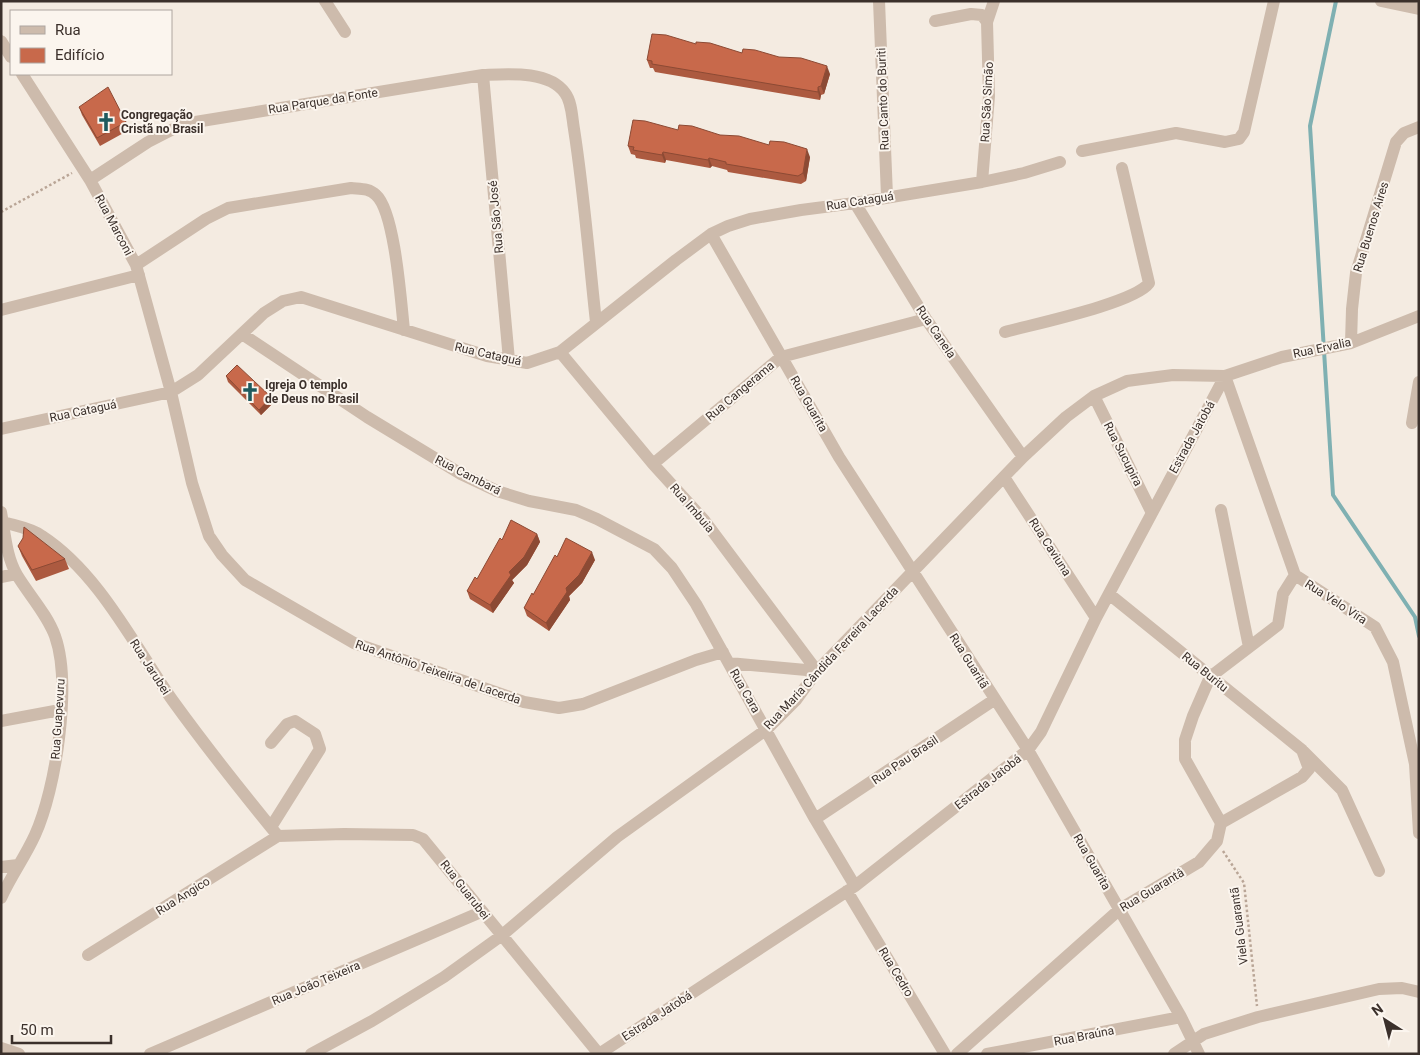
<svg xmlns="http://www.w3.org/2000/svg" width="1420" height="1055" viewBox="0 0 1420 1055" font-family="Roboto,sans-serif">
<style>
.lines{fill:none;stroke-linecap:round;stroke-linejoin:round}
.stream{stroke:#7fb0b2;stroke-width:4}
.path{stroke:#b9a596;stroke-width:2.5;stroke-dasharray:2.5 2.5;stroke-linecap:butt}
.minor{stroke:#cdbbac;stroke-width:12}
.wall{fill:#ac5a40}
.shaded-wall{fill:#8c4a34}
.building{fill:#c8694b;stroke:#8c4a34}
.labels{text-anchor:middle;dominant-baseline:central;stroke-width:4;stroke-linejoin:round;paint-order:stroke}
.street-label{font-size:12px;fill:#3b302b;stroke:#fbf5ee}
.poi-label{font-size:12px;font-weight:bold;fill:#3b302b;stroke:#fbf5ee;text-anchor:start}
</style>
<rect width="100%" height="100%" fill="#f4ebe1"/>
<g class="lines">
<!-- stream -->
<path class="stream" d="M1336 1 1310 126 1333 495 1415 617 1419 636"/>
<!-- path -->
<path class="path" d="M1 212 72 173
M1223 851 1244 883 1257 1006"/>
<!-- minor -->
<path class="minor" d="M325 1 345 32
M879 1 887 196
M1381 1 1419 9
M935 21 971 14 982 15 987 22 989 96 982 182
M987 22 994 1
M1 41 11 57
M22 74 90 180 136 265 171 392 192 483 209 536 222 555 245 580 354 643 524 702 559 708 583 704 696 660 723 652
M483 75 509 360
M1082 151 1176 133 1225 142 1239 139 1244 132 1274 1
M90 180 148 142 183 124 483 75C507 74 549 70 565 93 572 102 572 118 574 129 584 193 589 258 596 322
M855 203 926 319 1023 457
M711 234 839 457 1028 750 1181 1017 1199 1054
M136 265 206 219 228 208 351 188C360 189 369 188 376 195 395 212 401 302 404 330
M1 310 139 275
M1005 332C1034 324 1135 303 1149 283L1122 168
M242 334 367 417 461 474 497 491 529 501 576 510 597 519 654 549 672 568 696 604 815 819 855 886
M1351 343 1352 309 1356 273 1396 142 1404 133 1419 127
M560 352 653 464 704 520 817 671
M1225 376 1295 575 1375 627 1393 662 1415 764 1419 833
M1094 396 1151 511
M1412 423 1419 382
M1 429 171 392 198 375 264 313 283 301 301 297 487 356 527 363 560 352 676 260 711 234 728 226 750 219 801 210 855 203 982 182 1024 173 1060 162
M653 464 781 357 926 319
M1004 477 1096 618
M1221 510 1249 647
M1 512C5 533 6 556 17 575 29 595 47 614 55 636 72 684 56 789 35 835 25 857 11 876 1 898
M3 522C16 526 31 528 42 536 99 573 135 647 173 701 207 748 242 792 278 836
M1 577 16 574
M1109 594 1302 750 1342 790 1379 871
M729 663 817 671
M1 721 60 710
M271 743 287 724 295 721 315 734 320 749 271 827
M815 819 994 700
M1221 823 1185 759V740L1193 716 1210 677 1278 625 1283 594 1295 575
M278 836 344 834 413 835 423 839 599 1054
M1 867 18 865
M847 891 945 1054
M88 955 278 836
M1 1048 19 1054
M150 1054 481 912
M311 1054 372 1021 444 977 501 936 617 837 767 729 796 700 817 671 1023 457 1066 417 1094 396 1127 381 1142 379 1173 375 1225 376 1282 357 1351 343 1419 316
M599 1054 855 886 1028 750 1041 732 1096 618 1225 376
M957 1054 1120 909 1199 862 1217 841 1221 823 1302 777 1309 769 1302 750
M987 1054 1181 1017
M1174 1054 1204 1034 1258 1017 1379 989 1402 988 1419 992"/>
</g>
<!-- wall -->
<path class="wall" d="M696 44 742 53 830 74 824 94 821 95 820 100 655 72 653 68H650L647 60Z
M79 107 126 122 129 130 100 146 82 115Z
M678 130 720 135 810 157 806 181 801 184 728 172 727 170 712 166 710 168 666 160 665 163 636 158 635 155 631 154 628 146Z
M226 376 273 403 261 415 228 382Z
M537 534 540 542 527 565 512 580 514 583 493 613 470 599 467 591 477 579Z
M18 546 65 559 69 569 36 581 22 556Z
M557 557 595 560 582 583 569 596 570 600 549 631 527 616 524 608 533 595Z"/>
<!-- shaded-wall -->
<path class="shaded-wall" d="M827 66 830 74 824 94 821 86Z
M818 87 821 95 820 100 818 92Z
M807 149 810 157 806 181 803 173Z
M663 152 666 160 665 163 662 155Z
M709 158 712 166 710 168 708 160Z
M271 397 273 403 261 415 259 410Z
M537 534 540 542 527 565 512 580 514 583 493 613 490 605 509 572Z
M592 552 595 560 582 583 569 596 570 600 549 631 546 623 566 588Z"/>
<!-- building -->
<path class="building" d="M652 34 666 35 696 44V42L710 43 742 53 743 49 755 50 779 57 801 58 827 66 821 86 818 87V92L652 64V61L647 60Z
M108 87 126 122 97 138 79 107Z
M633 120 645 121 678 130 679 125 692 126 720 135 739 136 769 145 770 141 784 142 807 149 803 173 798 176 726 164V162L709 158 708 160 663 152 662 155 633 150 634 147 628 146Z
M237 365 271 397 259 410 226 376Z
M511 520 537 534 524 557 509 572 511 575 490 605 467 591 475 577 477 579 500 538 502 540Z
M24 527 65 559 32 570 18 546 23 538Z
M566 538 592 552 579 575 566 588 567 592 546 623 524 608 532 593 533 595 555 555 557 557Z"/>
<!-- icons -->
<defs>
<g id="church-bare" transform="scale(1.5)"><path d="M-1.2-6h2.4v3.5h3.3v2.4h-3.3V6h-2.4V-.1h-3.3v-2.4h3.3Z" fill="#1f5a5e" stroke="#fbf5ee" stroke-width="2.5" paint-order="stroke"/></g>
</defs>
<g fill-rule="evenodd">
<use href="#church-bare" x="106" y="122"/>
<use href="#church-bare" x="250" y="392"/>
</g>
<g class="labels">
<!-- street labels -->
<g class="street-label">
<text transform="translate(883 99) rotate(-92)">Rua Canto do Buriti</text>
<text transform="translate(323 101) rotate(-9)">Rua Parque da Fonte</text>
<text transform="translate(987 102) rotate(-87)">Rua São Simão</text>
<text transform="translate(860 201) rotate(-9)">Rua Cataguá</text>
<text transform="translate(496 217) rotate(-95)">Rua São José</text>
<text transform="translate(114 225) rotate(62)">Rua Marconi</text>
<text transform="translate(1371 227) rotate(-73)">Rua Buenos Aires</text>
<text transform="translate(936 332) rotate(56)">Rua Canela</text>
<text transform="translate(1322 348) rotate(-12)">Rua Ervalia</text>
<text transform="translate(488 354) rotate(13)">Rua Cataguá</text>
<text transform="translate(740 391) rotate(-40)">Rua Cangerama</text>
<text transform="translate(809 404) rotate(60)">Rua Guarita</text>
<text transform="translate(83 411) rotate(-12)">Rua Cataguá</text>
<text transform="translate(1192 437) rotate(-61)">Estrada Jatobá</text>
<text transform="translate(1123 454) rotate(63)">Rua Sucupira</text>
<text transform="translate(468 475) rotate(27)">Rua Cambará</text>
<text transform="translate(692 508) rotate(49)">Rua Imbuia</text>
<text transform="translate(1050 547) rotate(57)">Rua Caviuna</text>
<text transform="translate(1336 602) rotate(33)">Rua Velo Vira</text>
<text transform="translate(831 658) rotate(-47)">Rua Maria Cândida Ferreira Lacerda</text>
<text transform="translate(969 661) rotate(58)">Rua Guaritã</text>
<text transform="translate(150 667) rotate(57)">Rua Jarubei</text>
<text transform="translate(438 672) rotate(19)">Rua Antônio Teixeiira de Lacerda</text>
<text transform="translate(1205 672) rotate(39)">Rua Buritu</text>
<text transform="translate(745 691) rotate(60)">Rua Cara</text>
<text transform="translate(58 719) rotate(-86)">Rua Guapevuru</text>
<text transform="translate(905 760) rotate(-34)">Rua Pau Brasil</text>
<text transform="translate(988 782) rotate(-38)">Estrada Jatobá</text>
<text transform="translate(1092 862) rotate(60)">Rua Guarita</text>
<text transform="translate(465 890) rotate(52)">Rua Guarubei</text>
<text transform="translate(1152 890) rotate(-31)">Rua Guarantâ</text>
<text transform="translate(183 896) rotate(-32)">Rua Angico</text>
<text transform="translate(1239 926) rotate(-97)">Viela Guarantã</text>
<text transform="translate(896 972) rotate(59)">Rua Cedro</text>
<text transform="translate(316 983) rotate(-23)">Rua João Teixeira</text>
<text transform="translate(657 1016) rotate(-33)">Estrada Jatobá</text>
<text transform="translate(1084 1036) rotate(-11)">Rua Braúna</text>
</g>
<!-- poi labels -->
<g class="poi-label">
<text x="121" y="115">Congregação<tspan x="121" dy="14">Cristã no Brasil</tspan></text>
<text x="265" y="385">Igreja O templo<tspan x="265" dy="14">de Deus no Brasil</tspan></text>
</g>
</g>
<!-- border -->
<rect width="1420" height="1055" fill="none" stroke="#3b302b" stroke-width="5"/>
<!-- legend -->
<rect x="10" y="10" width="162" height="65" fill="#fbf5ee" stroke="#aea6a0"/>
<rect x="20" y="26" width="25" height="8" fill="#cdbbac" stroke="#aea6a0"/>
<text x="55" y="35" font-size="15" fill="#3b302b">Rua</text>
<rect x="20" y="48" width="25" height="15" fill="#c8694b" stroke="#aea6a0"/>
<text x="55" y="60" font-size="15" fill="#3b302b">Edifício</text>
<!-- north arrow -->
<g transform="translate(1385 1020) rotate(324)" stroke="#fbf5ee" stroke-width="4" paint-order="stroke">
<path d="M0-4L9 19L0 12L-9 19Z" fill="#3b302b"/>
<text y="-8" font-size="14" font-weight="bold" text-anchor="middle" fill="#3b302b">N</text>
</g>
<!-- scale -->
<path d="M12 1035v8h99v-8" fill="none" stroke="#3b302b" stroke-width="2.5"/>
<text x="20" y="1035" font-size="15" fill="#3b302b" stroke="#fbf5ee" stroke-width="4" paint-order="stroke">50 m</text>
</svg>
